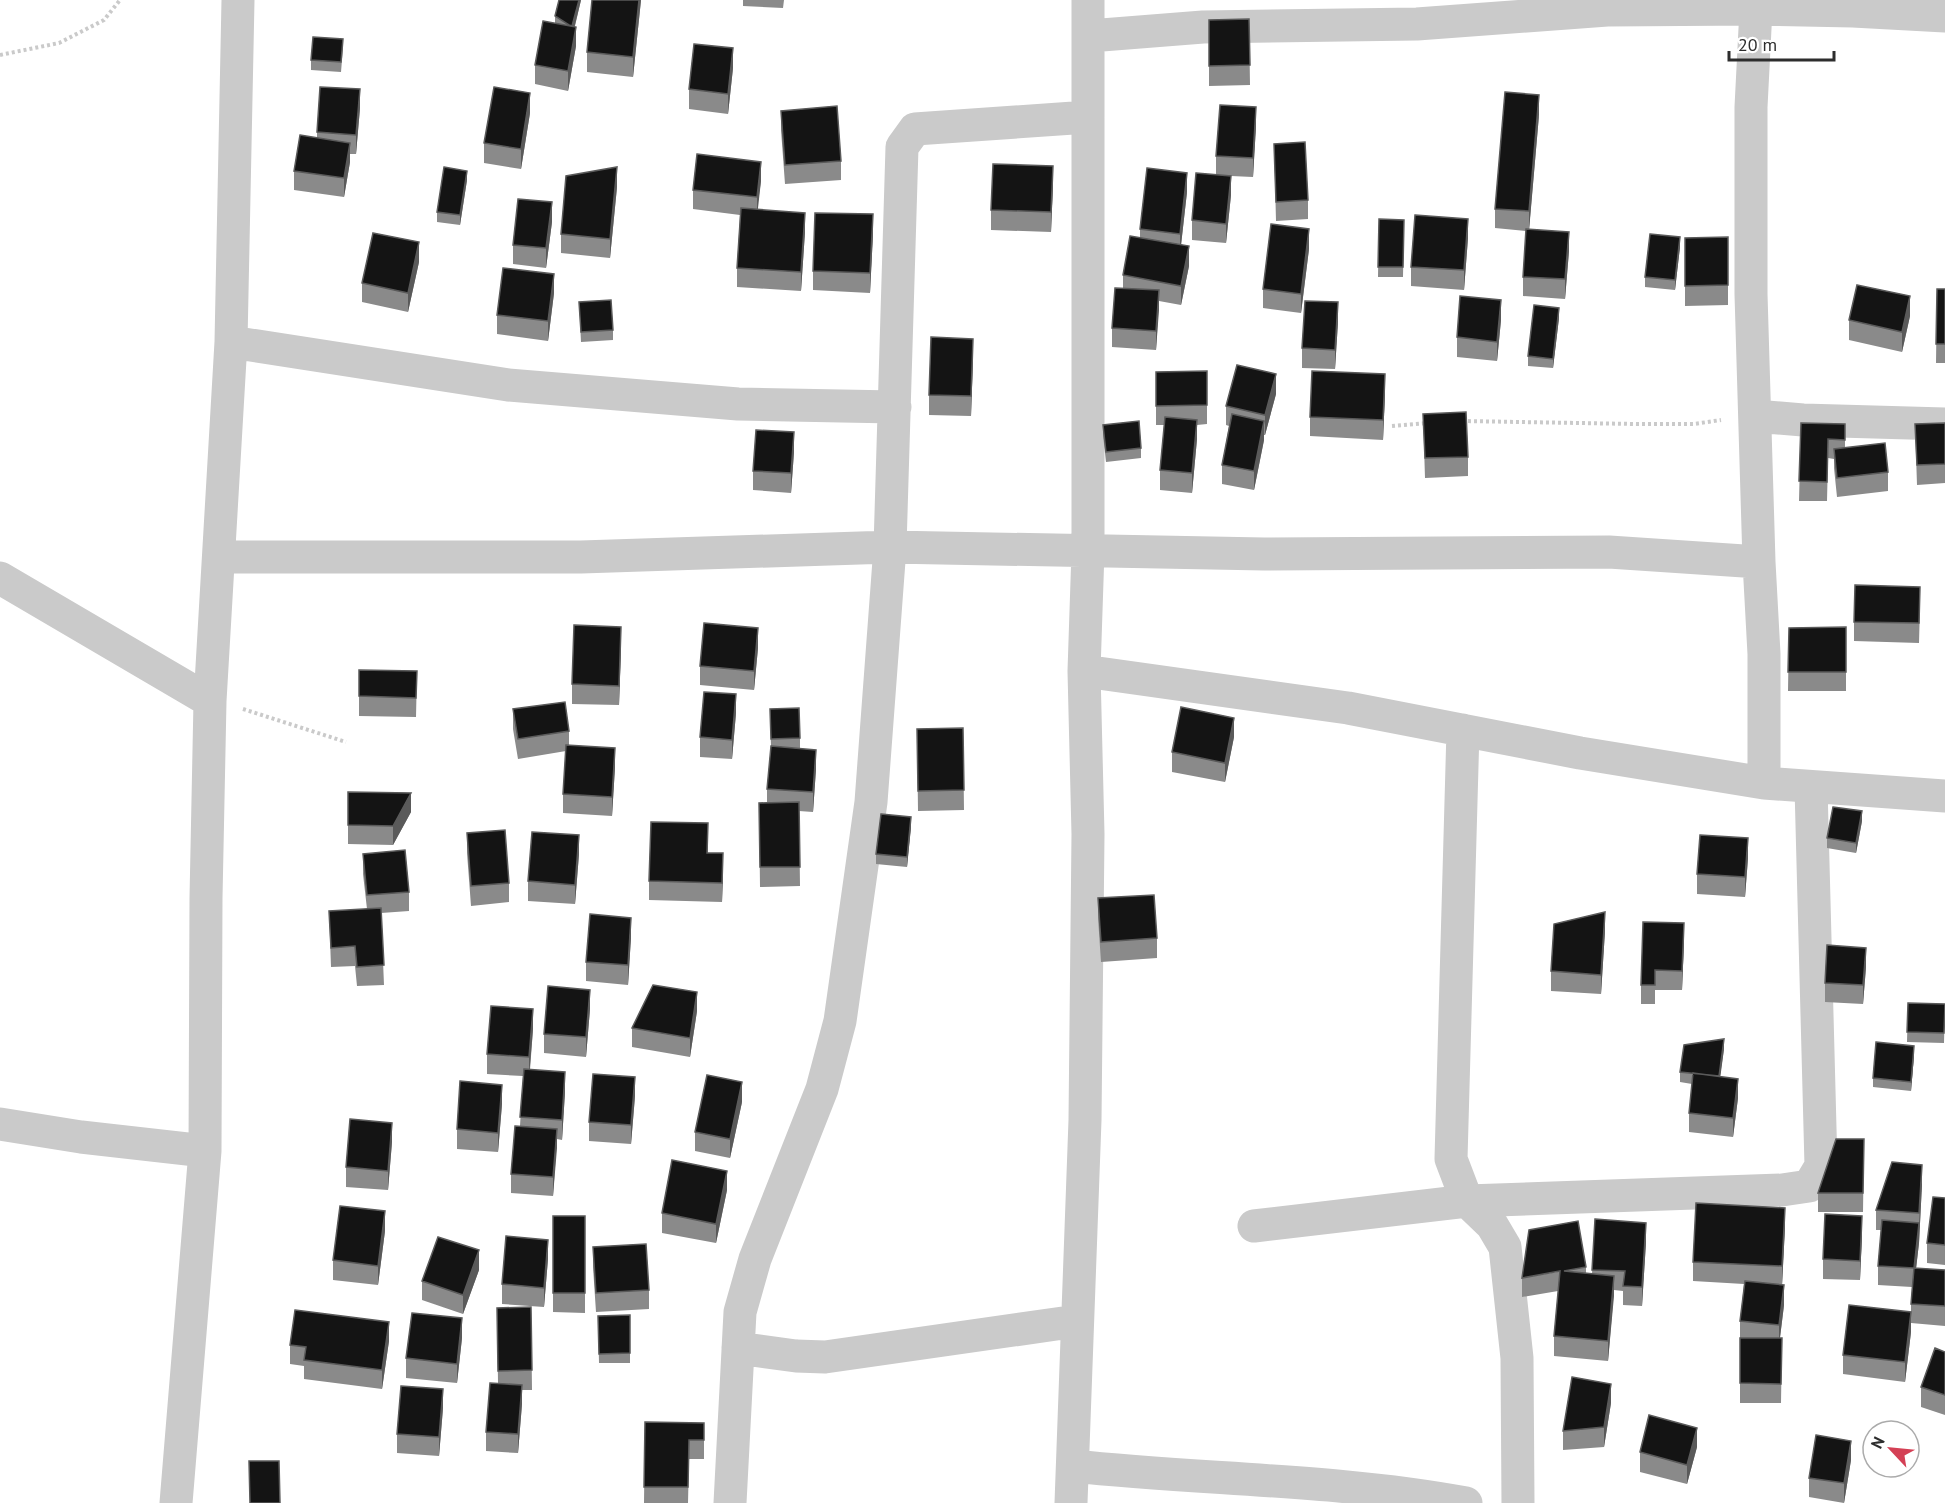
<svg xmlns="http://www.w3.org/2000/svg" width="1945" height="1503" viewBox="0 0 1945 1503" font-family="'PT Sans',sans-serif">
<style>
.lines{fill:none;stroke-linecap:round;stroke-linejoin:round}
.path{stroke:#cacaca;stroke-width:4;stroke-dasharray:3 3;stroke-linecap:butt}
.minor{stroke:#cacaca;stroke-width:33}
.wall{fill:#8a8a8a}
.shaded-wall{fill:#5a5a5a}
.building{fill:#141414;stroke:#5a5a5a;stroke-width:1.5}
</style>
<rect width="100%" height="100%" fill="#fff"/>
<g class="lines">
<!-- path -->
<path class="path" d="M0 55 59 43 104 20 120 0
M1462 421 1636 424H1694L1721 420
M1392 426 1428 423
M243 709 346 742"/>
<!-- minor -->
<path class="minor" d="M1756 9 1751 107V294L1759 562 1764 654V783
M1089 36 1203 27 1417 24 1607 10 1756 9 1853 11 1945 16
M231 342 508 385 738 404 895 407
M1755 416 1803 420 1945 424
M219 557H581L890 547 1264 554 1609 552 1759 562
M0 578 210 701
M1084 671 1348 708 1580 753 1764 783 1945 796
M1463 730 1451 1159 1467 1201 1492 1225 1505 1247 1517 1358 1518 1503
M0 1124 81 1137 205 1151
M1254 1226 1467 1201 1782 1190 1809 1186 1821 1166 1811 787
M738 1348 796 1356 825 1357 1077 1321
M1073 1466C1204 1480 1337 1479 1466 1503
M176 1503 205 1151 206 898 210 701 231 342 238 0
M730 1503 740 1312 755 1259 822 1089 840 1021 871 802 890 547 902 147 915 129 1088 117
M1071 1503 1085 1120 1088 834 1084 671 1088 551V0"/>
</g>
<!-- wall -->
<path class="wall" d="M581 0 575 26 576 46 568 91 535 84V65L555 23V16Z
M641 0 633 77 587 72V52Z
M743 0H784L783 8 743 6Z
M1249 19 1250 85 1209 86V20Z
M343 48 341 72 311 70V60Z
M733 68 728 114 689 109V89Z
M360 108 356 154H350V162L344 197 294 190V171L317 138V132Z
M781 111 841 161V180L785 184 781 130Z
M530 113 521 169 484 163V143Z
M1539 115 1529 229 1569 251 1565 299 1523 296V277L1526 231 1495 228V209Z
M1256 126 1253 177 1231 176V195L1226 243 1192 240V220L1216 175V156Z
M1274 144 1308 200V219L1276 221Z
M467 180 460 225 437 222V212Z
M761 181 757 209 805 232 801 291 737 287V268L740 215 693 209V190Z
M1053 185 1051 232 991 230V210Z
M617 187 610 258 561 253V234Z
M1187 192 1181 245 1189 266 1181 305 1159 301 1156 350 1112 347V328L1123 288V275L1140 237V229Z
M1379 219 1404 220 1403 277H1378Z
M552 222 546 268 513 264V245Z
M873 234 870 293 813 290V271Z
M1728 237V305L1685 306V238Z
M1468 238 1464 290 1411 286V267Z
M1680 247 1675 290 1645 287V277Z
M1309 249 1301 313 1263 308V289Z
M419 262 408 312 362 302V283Z
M1937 289H1945V363H1936Z
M554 293 548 341 497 334V315Z
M579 302 613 330V340L581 342Z
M1910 316 1902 352 1849 340V320Z
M1559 318 1553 368 1528 366V356Z
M1501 320 1497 361 1457 357V337Z
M1338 322 1335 369 1302 368V348Z
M973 358 971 416 929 415V395Z
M1207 371V424L1197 425V439L1192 493 1160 490V470L1164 425H1156V372Z
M1276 394 1265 435H1264V440L1254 490 1222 484V465L1229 426 1226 425V406Z
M1385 394 1383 440 1310 436V417Z
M1423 414 1468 457V476L1425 478Z
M1801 423 1845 424V447L1888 472V491L1837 497 1834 468V459L1828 458 1827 501H1799Z
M1945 423V483L1917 485 1915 424Z
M1103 425 1141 448V458L1106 462 1103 435Z
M794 452 791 493 753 490V471Z
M1920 606 1919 643 1854 641V622Z
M1846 627V691H1788L1789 628Z
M621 647 619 705 572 704V684Z
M758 648 754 690 700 685V666Z
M359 670 417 671 416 717 359 716Z
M513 709 569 731V745L615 767 612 816 563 813V794L566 751 518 759 513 729Z
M736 713 732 759 700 757V737Z
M770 719 800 738V748H791L816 769 813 812 799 811 800 886 760 887 759 803 767 802V789L771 746Z
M963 728 964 810 918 811 917 729Z
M1234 737 1225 782 1172 772V752Z
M348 792 411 812 393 845 348 844Z
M1862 821 1856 853 1827 848V838Z
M911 827 907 867 876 864V854Z
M467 833 509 883V902L471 906 467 853Z
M708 843V853L723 873 722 902 649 900V881Z
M363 854 409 892V911L381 913 384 985 357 986 355 966 331 967 329 911 367 909 363 874Z
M579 854 575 904 528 901V881Z
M1748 858 1745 897 1697 894V874Z
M1098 898 1157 938V958L1101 962 1098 918Z
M1605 931 1601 994 1551 991V971Z
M631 937 628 985 586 981V962Z
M1684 942 1682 990H1655V1004H1641V985Z
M1866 967 1863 1004 1825 1002V983Z
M1908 1003 1945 1004 1944 1043 1907 1042Z
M590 1009 586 1057 544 1053V1034Z
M697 1011 690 1057 632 1047V1028Z
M533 1029 530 1070 565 1092 562 1140 557 1139 553 1196 511 1193V1174L520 1126 523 1076 487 1074V1054Z
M1724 1049 1720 1076 1738 1098 1733 1137 1689 1132V1113L1692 1084 1680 1082V1072Z
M1914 1056 1911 1091 1873 1087V1078Z
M635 1096 631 1144 589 1141V1122Z
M742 1102 730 1158 695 1151V1132Z
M502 1104 498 1152 457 1149V1129Z
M1864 1139 1863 1212H1818V1193Z
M392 1142 388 1190 346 1187V1167Z
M1922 1184 1919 1243 1916 1268 1945 1270V1326L1911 1323V1304L1912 1287 1878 1285V1266L1881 1230H1876V1210Z
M727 1190 716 1243 662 1233V1213Z
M1945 1198V1265L1927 1263V1243Z
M553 1216H585V1313L553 1312Z
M1595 1219 1646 1242 1642 1306 1623 1305V1291L1614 1290 1608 1361 1554 1356V1336L1558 1291 1522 1297V1278L1586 1267V1273L1592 1274Z
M1785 1227 1782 1285 1784 1305 1780 1338H1782L1781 1403H1740V1321L1744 1284 1693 1281V1262Z
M385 1231 378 1285 333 1280V1260Z
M1862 1235 1860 1280 1823 1279V1259Z
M593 1247 649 1290V1309L596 1312 593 1267Z
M548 1259 544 1307 502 1304V1284Z
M479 1270 463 1314 422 1300V1281Z
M531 1307 532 1390H522V1404L518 1453 486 1451V1432L498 1383 497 1308Z
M630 1315V1363H599L598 1316Z
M1911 1332 1905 1382 1843 1374V1355Z
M462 1338 457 1383 406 1378V1358Z
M389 1341 382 1389 304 1379V1366L290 1364V1345Z
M1945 1352V1415L1921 1407V1387Z
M1611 1403 1604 1447 1563 1450V1431Z
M443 1408 439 1456 397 1453V1434Z
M645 1422 704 1423V1459H689L688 1503H644Z
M1697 1447 1687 1484 1640 1472V1452Z
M1851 1460 1844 1503 1809 1497V1478Z"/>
<!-- shaded-wall -->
<path class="shaded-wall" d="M579 0H581L572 37V27Z
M639 0H641L633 77V57Z
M576 27V46L568 91V71Z
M733 48V68L728 114V94Z
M360 89V108L356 154V135Z
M530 93V113L521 169V149Z
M1539 95V115L1529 231V211Z
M1256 107V126L1253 177V158Z
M350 143V162L344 197V178Z
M761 162V181L757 217V197Z
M1053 166V185L1051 232V212Z
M617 167V187L610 258V239Z
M467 171V180L460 225V215Z
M1187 173V192L1180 254V234Z
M1231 176V195L1226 243V224Z
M552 202V222L546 268V248Z
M805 213V232L801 291V272Z
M873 214V234L870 293V273Z
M1468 219V238L1464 290V270Z
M1309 229V249L1301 313V294Z
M1569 232V251L1565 299V279Z
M1680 237V247L1675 290V280Z
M419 242V262L408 312V293Z
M1189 246V266L1181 305V286Z
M554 274V293L548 341V321Z
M1159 290V310L1156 350V331Z
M1910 296V316L1902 352V332Z
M1501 300V320L1497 361V342Z
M1338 302V322L1335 369V350Z
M1559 308V318L1553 368V359Z
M973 339V358L971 416V396Z
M1276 374V394L1265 435V415Z
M1385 374V394L1383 440V420Z
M1197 420V439L1192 493V473Z
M1264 421V440L1254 490V471Z
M794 432V452L791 493V473Z
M621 627V647L619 705V686Z
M758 628V648L754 690V671Z
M736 694V713L732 759V740Z
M1234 718V737L1225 782V763Z
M615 748V767L612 816V797Z
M816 750V769L813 812V792Z
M411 793V812L393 845V826Z
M1862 811V821L1856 853V843Z
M911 817V827L907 867V857Z
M579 835V854L575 904V885Z
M1748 838V858L1745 897V877Z
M723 853V873L722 902V883Z
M1605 912V931L1601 994V975Z
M631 918V937L628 985V965Z
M1684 923V942L1682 990V971Z
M1866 948V967L1863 1004V985Z
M590 990V1009L586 1057V1037Z
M697 992V1011L690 1057V1038Z
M533 1009V1029L529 1077V1057Z
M1724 1039V1049L1719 1087V1077Z
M1914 1046V1056L1911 1091V1082Z
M565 1072V1092L562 1140V1120Z
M635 1077V1096L631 1144V1125Z
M1738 1079V1098L1733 1137V1118Z
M742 1082V1102L730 1158V1139Z
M502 1085V1104L498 1152V1133Z
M392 1123V1142L388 1190V1171Z
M557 1129V1148L553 1196V1177Z
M1922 1165V1184L1919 1243 1914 1287V1268L1919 1225Z
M727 1171V1190L716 1243V1224Z
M1785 1208V1227L1782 1286V1266Z
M385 1211V1231L378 1285V1266Z
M1862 1216V1235L1860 1280V1261Z
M1646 1223V1242L1642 1306V1287Z
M548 1240V1259L544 1307V1288Z
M479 1250V1270L463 1314V1295Z
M1614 1276V1296L1608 1361V1341Z
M1784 1285V1305L1779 1345V1325Z
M1911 1312V1332L1905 1382V1362Z
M462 1318V1338L457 1383V1364Z
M389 1322V1341L382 1389V1370Z
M1611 1384V1403L1604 1447V1427Z
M522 1385V1404L518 1453V1434Z
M443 1389V1408L439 1456V1437Z
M1697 1428V1447L1687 1484V1465Z
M1851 1441V1460L1844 1503V1483Z"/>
<!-- building -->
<path class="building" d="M559 0H579L572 26 569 25 555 16Z
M592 0H639L633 57 587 52Z
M1249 19 1250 65 1209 66V20Z
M543 21 576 27 568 71 535 65Z
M313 37 343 39 341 62 311 60Z
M694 44 733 48 728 94 689 89Z
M320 87 360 89 356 135 317 132Z
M494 87 530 93 521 149 484 143Z
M1505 92 1539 95 1529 211 1495 209Z
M1220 105 1256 107 1253 158 1216 156Z
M837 106 841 161 785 165 781 111Z
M300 135 350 143 344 178 294 171Z
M1305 142 1308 200 1276 202 1274 144Z
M697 154 761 162 757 197 693 190Z
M993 164 1053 166 1051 212 991 210Z
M444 167 467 171 460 215 437 212Z
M617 167 610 239 561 234 566 176Z
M1147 168 1187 173 1180 234 1140 229Z
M1196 173 1231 176 1226 224 1192 220Z
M518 199 552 202 546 248 513 245Z
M741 208 805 213 801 272 737 268Z
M815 213 873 214 870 273 813 271Z
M1415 215 1468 219 1464 270 1411 267Z
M1379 219 1404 220 1403 267H1378Z
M1271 224 1309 229 1301 294 1263 289Z
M1526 229 1569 232 1565 279 1523 277Z
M373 233 419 242 408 293 362 283Z
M1650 234 1680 237 1675 280 1645 277Z
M1130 236 1189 246 1181 286 1123 275Z
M1728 237V285L1685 286V238Z
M503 268 554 274 548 321 497 315Z
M1857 285 1910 296 1902 332 1849 320Z
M1115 288 1159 290 1156 331 1112 328Z
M1937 289H1945V344H1936Z
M1460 296 1501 300 1497 342 1457 337Z
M611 300 613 330 581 332 579 302Z
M1305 301 1338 302 1335 350 1302 348Z
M1534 305 1559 308 1553 359 1528 356Z
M931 337 973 339 971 396 929 395Z
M1237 365 1276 374 1265 415 1226 406Z
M1207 371V405L1156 406V372Z
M1312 371 1385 374 1383 420 1310 417Z
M1466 412 1468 457 1425 458 1423 414Z
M1232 414 1264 421 1254 471 1222 465Z
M1165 417 1197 420 1192 473 1160 470Z
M1139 421 1141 448 1106 452 1103 425Z
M1801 423 1845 424V440L1828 439 1827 482 1799 481Z
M1945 423V464L1917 465 1915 424Z
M756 430 794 432 791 473 753 471Z
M1885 443 1888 472 1837 478 1834 449Z
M1855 585 1920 587 1919 623 1854 622Z
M704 623 758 628 754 671 700 666Z
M574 625 621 627 619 686 572 684Z
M1846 627V672H1788L1789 628Z
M359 670 417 671 416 698 359 696Z
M704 692 736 694 732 740 700 737Z
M565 702 569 731 518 739 513 709Z
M1181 707 1234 718 1225 763 1172 752Z
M799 708 800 738 771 739 770 709Z
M963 728 964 790 918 791 917 729Z
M566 745 615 748 612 797 563 794Z
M771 746 816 750 813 792 767 789Z
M348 792 411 793 393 826 348 825Z
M799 802 800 867H760L759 803Z
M1833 807 1862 811 1856 843 1827 838Z
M881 814 911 817 907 857 876 854Z
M651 822 708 823 707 853H723L722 883 649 881Z
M505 830 509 883 471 886 467 833Z
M532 832 579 835 575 885 528 881Z
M1700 835 1748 838 1745 877 1697 874Z
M405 850 409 892 367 895 363 854Z
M1154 895 1157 938 1101 942 1098 898Z
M381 908 384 965 357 967 355 946 331 948 329 911Z
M1605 912 1601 975 1551 971 1554 924Z
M590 914 631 918 628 965 586 962Z
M1643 922 1684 923 1682 971 1655 970V985H1641Z
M1827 945 1866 948 1863 985 1825 983Z
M653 985 697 992 690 1038 632 1028Z
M548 986 590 990 586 1037 544 1034Z
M1908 1003 1945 1004 1944 1033 1907 1032Z
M491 1006 533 1009 529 1057 487 1054Z
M1724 1039 1719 1076 1680 1072 1684 1045Z
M1876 1042 1914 1046 1911 1082 1873 1078Z
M524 1069 565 1072 562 1120 520 1117Z
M1693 1073 1738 1079 1733 1118 1689 1113Z
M593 1074 635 1077 631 1125 589 1122Z
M707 1075 742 1082 730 1139 695 1132Z
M460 1081 502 1085 498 1133 457 1129Z
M350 1119 392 1123 388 1171 346 1167Z
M515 1126 557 1129 553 1177 511 1174Z
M1836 1139H1864L1863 1193H1818Z
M672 1160 727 1171 716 1224 662 1213Z
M1892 1162 1922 1165 1919 1213 1876 1210Z
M1933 1197 1945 1198V1245L1927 1243Z
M1696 1203 1785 1208 1782 1266 1693 1262Z
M340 1206 385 1211 378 1266 333 1260Z
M1825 1214 1862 1216 1860 1261 1823 1259Z
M553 1216H585V1293H553Z
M1595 1219 1646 1223 1642 1287 1623 1286 1625 1271 1592 1270Z
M1882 1220 1919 1223 1914 1268 1878 1266Z
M1578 1221 1586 1267 1564 1271 1614 1276 1608 1341 1554 1336 1560 1271 1522 1278 1529 1230Z
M506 1236 548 1240 544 1288 502 1284Z
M438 1237 479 1250 463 1295 422 1281Z
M646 1244 649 1290 596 1293 593 1247Z
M1914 1268 1945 1270V1306L1911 1304Z
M1745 1281 1784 1285 1779 1325 1740 1321Z
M1849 1305 1911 1312 1905 1362 1843 1355Z
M531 1307 532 1370 498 1371 497 1308Z
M295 1310 389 1322 382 1370 304 1360 306 1347 290 1345Z
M412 1313 462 1318 457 1364 406 1358Z
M630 1315V1353L599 1354 598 1316Z
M1740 1338H1782L1781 1384 1740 1383Z
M1935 1348 1945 1352V1395L1921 1387Z
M1572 1377 1611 1384 1604 1427 1563 1431Z
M490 1383 522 1385 518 1434 486 1432Z
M401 1386 443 1389 439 1437 397 1434Z
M1649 1415 1697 1428 1687 1465 1640 1452Z
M645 1422 704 1423V1440H689L688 1487H644Z
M1816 1435 1851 1441 1844 1483 1809 1478Z
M249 1461H279L280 1503H250Z"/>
<!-- north arrow -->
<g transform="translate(1891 1449) rotate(296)"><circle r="28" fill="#ffffff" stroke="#ababab" stroke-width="1.5"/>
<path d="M0-4.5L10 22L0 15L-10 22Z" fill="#d44055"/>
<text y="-9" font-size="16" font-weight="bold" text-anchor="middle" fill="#2d2d2d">N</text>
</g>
<!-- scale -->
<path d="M1729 51v9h105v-9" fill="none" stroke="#2d2d2d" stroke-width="3"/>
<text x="1738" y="51" font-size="18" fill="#2d2d2d" stroke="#ffffff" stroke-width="4.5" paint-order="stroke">20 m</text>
</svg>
